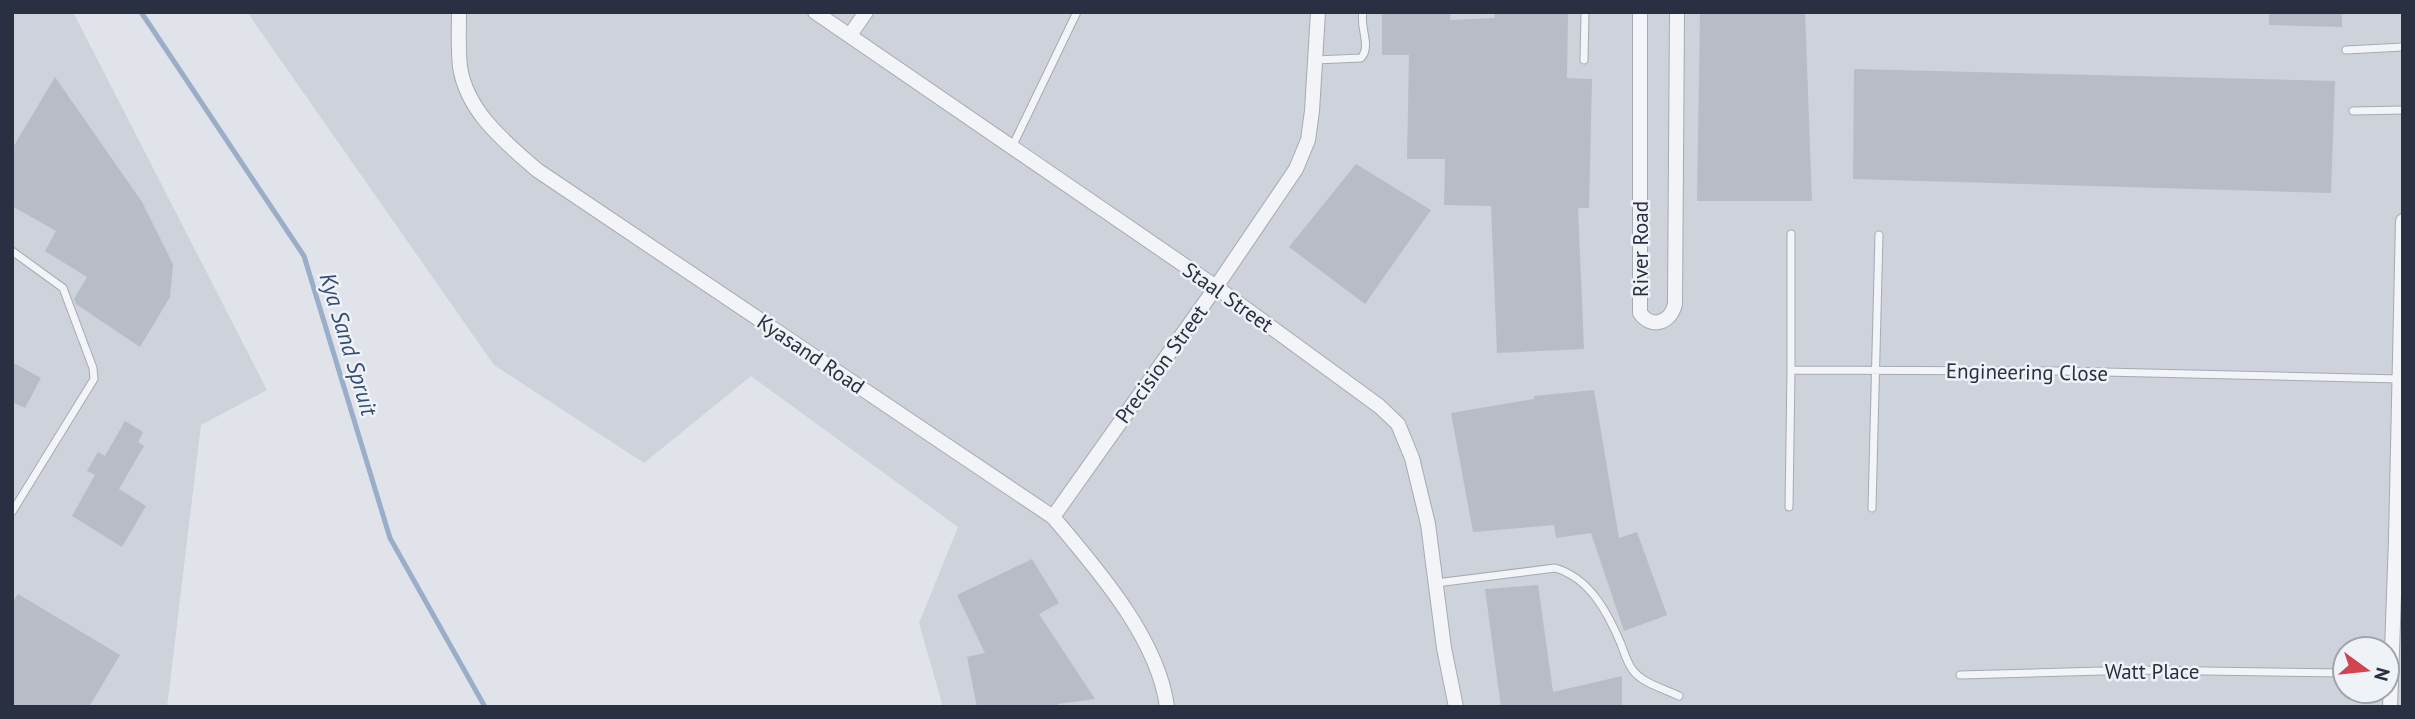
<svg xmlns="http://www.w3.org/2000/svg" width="2415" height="719" viewBox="0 0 2415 719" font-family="'PT Sans',sans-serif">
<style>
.built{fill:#ced2db;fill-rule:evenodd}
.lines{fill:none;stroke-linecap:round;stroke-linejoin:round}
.stream{stroke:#9aaeca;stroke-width:5}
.building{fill:#b7bcc6}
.service-casing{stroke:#a5aab3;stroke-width:9}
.minor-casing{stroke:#a5aab3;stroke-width:16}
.service{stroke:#f3f4f7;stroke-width:7}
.minor{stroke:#f3f4f7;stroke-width:14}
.labels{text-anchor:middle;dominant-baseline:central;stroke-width:5;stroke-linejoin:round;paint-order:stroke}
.street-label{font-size:21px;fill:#283041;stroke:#eff2f7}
.water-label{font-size:23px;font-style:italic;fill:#324c75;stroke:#eff2f7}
</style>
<rect width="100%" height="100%" fill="#e0e3e9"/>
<!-- built -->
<path class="built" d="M12 12H73L267 390 201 425 167 707H12Z
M247 12H2403V707H943L919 623 958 527 751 376 644 463 494 365ZM2345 649H2387V691H2345Z"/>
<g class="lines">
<!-- stream -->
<path class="stream" d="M141 12 304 256 390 538 485 707"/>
</g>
<!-- building -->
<path class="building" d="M1382 12H1451L1450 20 1495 18 1494 12H1568L1567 78 1592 79 1589 208H1578L1584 349 1497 353 1491 206 1444 205 1445 159H1407L1409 55H1382Z
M1700 12H1805L1812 201H1697Z
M2269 12H2342V27L2269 25Z
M1854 69 2335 81 2331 193 1853 179Z
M55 77 142 202 173 264 170 297 140 347 76 304 74 299 87 277 45 251 56 231 12 206V149Z
M1356 164 1431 210 1365 304 1289 247Z
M12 362 41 378 25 408 12 402Z
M1594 390 1619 538 1637 532 1667 615 1624 631 1591 533 1556 538 1554 525 1473 532 1451 413 1534 399V396Z
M125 421 143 432 138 442 144 446 119 489 146 506 122 547 72 516 95 475 87 471 98 452 105 456Z
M1032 559 1059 603 1039 614 1095 699 1058 704 1059 707H977L967 657 985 653 957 595Z
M1538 585 1553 692 1622 676V707H1501L1485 589Z
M18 594 120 655 89 707H18L12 704V603Z"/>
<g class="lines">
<!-- service casing -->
<g class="service-casing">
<path id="service" d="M2346 50 2403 47
M1315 60 1361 58C1372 46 1359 27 1363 12
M1584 60 1585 12
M2353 111 2403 110
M1012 147 1077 12
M1791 234V370
M12 251 63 288 93 368 94 379 12 512
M1789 507 1791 370 2061 371 2399 379
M1872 508 1879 235
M1436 583 1555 568C1590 578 1608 613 1621 644 1624 652 1627 662 1632 669 1641 683 1665 689 1679 696
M1960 675 2138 670 2345 673"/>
</g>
<!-- minor casing -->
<g class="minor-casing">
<path id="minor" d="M459 12C459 30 458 49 460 67 467 112 505 142 537 170L1053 517C1096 568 1158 638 1167 707
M815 12 1216 287 1379 406 1398 424 1412 458 1428 524 1444 648 1456 707
M1640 12V313C1652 330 1671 322 1675 304L1677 12
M850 35 866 12
M1053 517 1216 287 1296 169 1308 140 1312 111 1318 12
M2390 707 2396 539 2403 221"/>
</g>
<!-- service -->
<use href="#service" class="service"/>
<!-- minor -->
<use href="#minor" class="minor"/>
</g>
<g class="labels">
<!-- street labels -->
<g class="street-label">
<text transform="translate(1640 249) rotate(-90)">River Road</text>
<text transform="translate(1228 297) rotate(35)">Staal Street</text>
<text transform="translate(811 354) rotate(34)">Kyasand Road</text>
<text transform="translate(1161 364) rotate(-54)">Precision Street</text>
<text transform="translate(2027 372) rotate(1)">Engineering Close</text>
<text x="2152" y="671">Watt Place</text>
</g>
<!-- water labels -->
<g class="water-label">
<text transform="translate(349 344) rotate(73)">Kya Sand Spruit</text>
</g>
</g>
<!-- border -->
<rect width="2415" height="719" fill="none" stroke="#283041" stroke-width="28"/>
<!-- north arrow -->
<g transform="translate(2366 670) rotate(105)"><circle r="33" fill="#eff2f7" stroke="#9fa4ae" stroke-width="2"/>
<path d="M0-5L12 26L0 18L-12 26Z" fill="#d0434f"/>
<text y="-10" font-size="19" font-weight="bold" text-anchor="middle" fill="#283041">N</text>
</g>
</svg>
